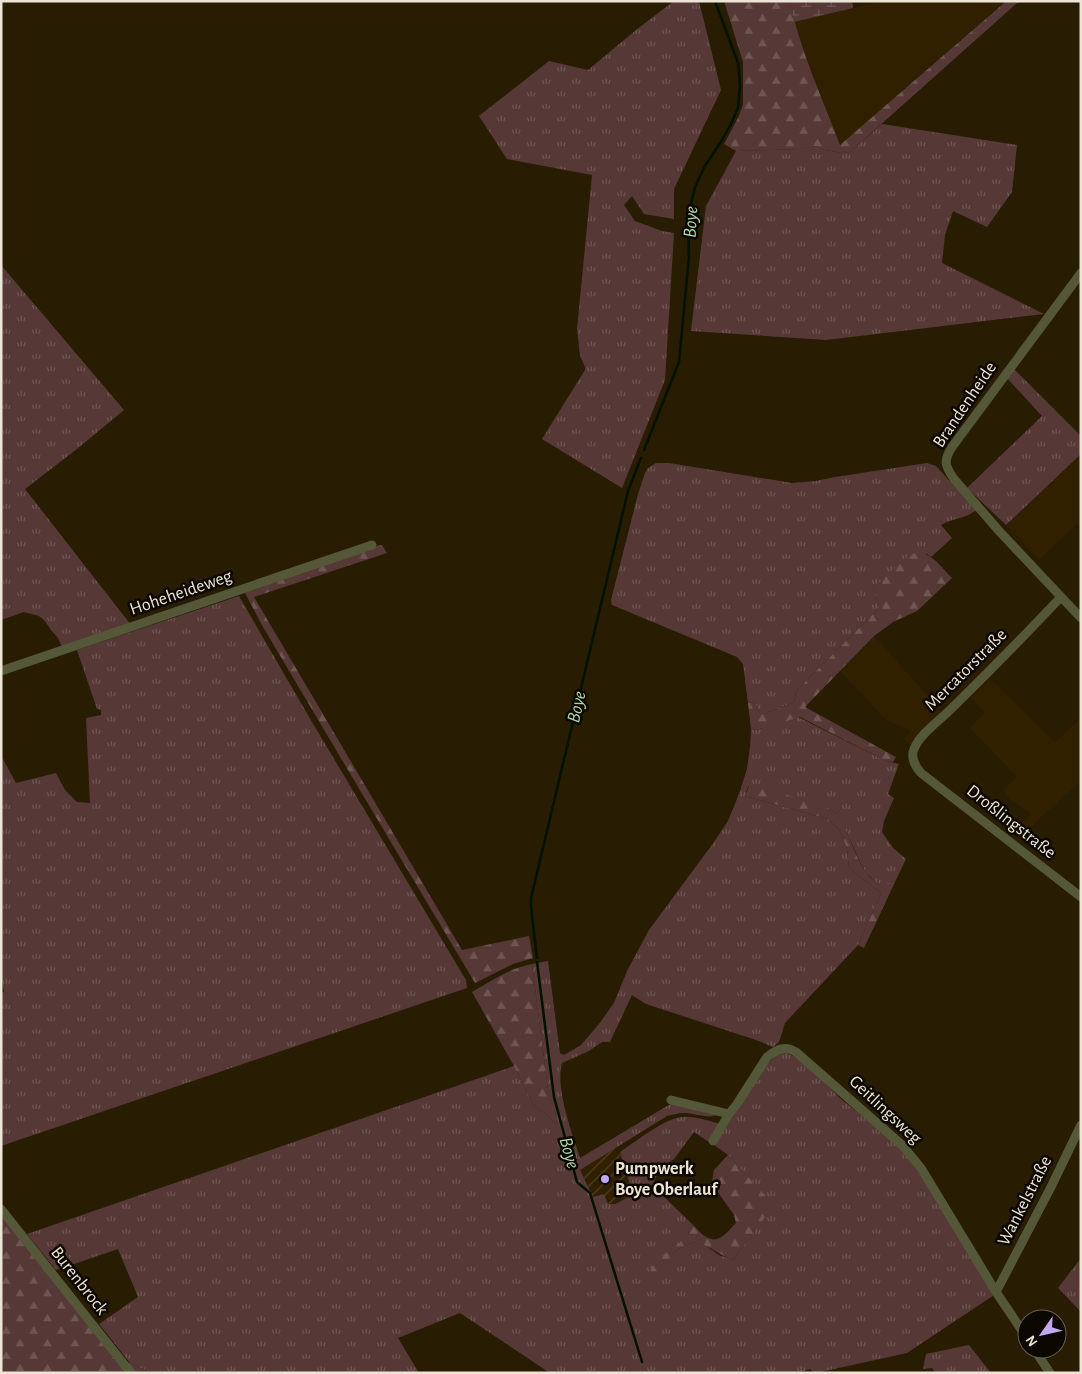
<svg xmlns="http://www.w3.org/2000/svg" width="1082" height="1374" viewBox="0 0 1082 1374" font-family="'Alegreya Sans',sans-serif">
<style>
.built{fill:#302000}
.industrial{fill:url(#industrial-furrows)}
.grass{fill:url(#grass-tufts)}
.forest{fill:url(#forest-firs)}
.wetland{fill:url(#wetland-marsh)}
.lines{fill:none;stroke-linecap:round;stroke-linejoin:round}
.stream{stroke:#021201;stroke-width:2.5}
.minor{stroke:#545838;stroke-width:9}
.poi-dot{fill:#c2a8f2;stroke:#0c0701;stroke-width:2}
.labels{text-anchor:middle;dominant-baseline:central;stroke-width:5;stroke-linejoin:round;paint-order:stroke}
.street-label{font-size:18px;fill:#ede5d5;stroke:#0c0701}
.poi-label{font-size:18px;font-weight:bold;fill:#ede5d5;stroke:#0c0701;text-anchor:start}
.water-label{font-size:19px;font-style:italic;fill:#acd5a7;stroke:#0c0701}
</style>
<defs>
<pattern id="industrial-furrows" width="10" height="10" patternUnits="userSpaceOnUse" patternTransform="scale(1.25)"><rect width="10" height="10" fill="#302000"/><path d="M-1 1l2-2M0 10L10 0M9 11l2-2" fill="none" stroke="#4e4024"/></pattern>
<pattern id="grass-tufts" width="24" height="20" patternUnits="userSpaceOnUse" patternTransform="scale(1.25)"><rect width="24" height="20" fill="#563936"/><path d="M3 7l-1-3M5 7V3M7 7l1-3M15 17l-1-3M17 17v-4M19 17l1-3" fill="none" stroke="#6f5652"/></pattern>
<pattern id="forest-firs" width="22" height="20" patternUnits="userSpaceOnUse" patternTransform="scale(1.25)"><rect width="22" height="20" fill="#563936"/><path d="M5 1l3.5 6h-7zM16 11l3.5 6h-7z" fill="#6f5652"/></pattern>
<pattern id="wetland-marsh" width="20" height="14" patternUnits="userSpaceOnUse" patternTransform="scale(1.25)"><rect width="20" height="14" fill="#563936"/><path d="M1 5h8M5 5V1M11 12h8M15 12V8" fill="none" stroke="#6f5652"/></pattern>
</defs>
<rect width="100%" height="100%" fill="#281c02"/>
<!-- built -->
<path class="built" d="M883 1H1004V2L840 146 811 71 794 22Z
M1081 454V527L1077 524 1039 560 1006 525Z
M874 636 942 711 909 744 904 739 911 731 886 720 840 671Z
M991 679 1055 742 1081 718V781L1020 837 1011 830 1015 829 1031 814 1011 800 1003 791 1017 777 970 728 985 713 971 698Z"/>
<!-- industrial -->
<path class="industrial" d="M615 1148 617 1153 620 1152 633 1195 614 1204H608L593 1197 580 1170Z"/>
<!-- grass -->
<path class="grass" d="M674 1H699L721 90 674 189V219L644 214 632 196 624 205 635 221 662 231 674 233 665 380 622 488 542 439 585 370V367L580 356 577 329 592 175 507 159 479 116 549 61 588 70 636 30Z
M882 124 1017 145 1012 192 987 227 953 211 945 235 942 263 1044 314 826 340 691 331 706 206 736 151 801 149 815 146 825 150 843 153 850 152Z
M1 265 124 410 77 449 25 489 131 625 62 647 58 638 51 630 45 621 39 616 24 612 1 620Z
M1014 369 1081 436V454L1006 525 967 488 1042 416 1007 378Z
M656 463H669L792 483 816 481 835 477 927 463 936 466 976 510C966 519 952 518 941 525L952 538 931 557 927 554 873 588 880 607 796 691 794 702 764 714C757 713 757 707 755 702L748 703 743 664 737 657 612 605 611 600 638 494 645 473 648 468Z
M239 596 309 717 466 980 467 988 1 1146V993L4 992 1 976V760L3 759 16 783 56 773 65 790 77 802 90 803 86 718 101 715V710L97 709 77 650Z
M798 717 886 761 899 764 888 794 894 798 884 821 882 832 893 848 906 859 896 880 889 884 884 885 877 883 867 874 861 864 842 822 836 813 830 809 810 802 748 786 745 796 828 819 840 831 847 849 849 868 881 893 858 945 785 1023 779 1042 773 1047 756 1040 646 1004 632 995 610 1042H602L589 1051 562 1063C555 1089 572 1132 580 1158L672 1103 716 1115C709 1119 693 1113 684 1113 678 1113 672 1115 667 1116L580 1170 593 1197 604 1194 608 1204H615L633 1195 620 1152C635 1142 665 1118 682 1117 694 1116 708 1121 720 1124L709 1142 694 1132 674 1159 658 1170 653 1186 694 1226 689 1229 688 1237 669 1251 652 1267 653 1275C666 1262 684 1235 704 1245 710 1248 715 1253 721 1256 725 1257 729 1258 733 1260L773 1205 728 1155 714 1145 768 1063 776 1055 781 1052 787 1053 793 1056 805 1063 842 1100 889 1137 913 1163 994 1295 907 1353 816 1373H814L810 1369 798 1373H550L460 1313 398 1338 419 1373H151L130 1363 99 1324 138 1297 118 1249 56 1270 27 1234 514 1066 534 1106 546 1114 556 1124 548 1090 532 964 548 961 560 1053 564 1055 581 1045 599 1024 614 1003 627 971 649 930 714 842 728 821 739 794 747 769 750 747 751 730 760 729Z
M1081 1258V1312L1058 1288Z
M969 1345 991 1373H935L932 1368 923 1369 926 1354Z"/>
<!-- forest -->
<path class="forest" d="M724 1H789C801 51 822 98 840 145L1004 3V1H1020V2L1017 3 850 152 843 153 825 150 815 146 801 149 736 151 724 144 738 118 743 105V62Z
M382 545 387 553 254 597 462 950 529 936 533 958 513 964 475 983 367 802 263 627 245 593 377 546Z
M919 552C934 555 942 568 952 578L917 611 893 622 874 636 805 707 896 757 893 762 886 761 800 717 760 729 751 730 748 703 755 702C757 707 757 713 764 714L794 702 796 691 880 607 873 588 909 555Z
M749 786C765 790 828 803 837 814 850 829 860 885 885 884 889 884 892 882 896 880L864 948 858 945 881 893 849 868 847 849 840 831 828 819 745 796Z
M532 964 548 1090 557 1125 546 1114 534 1106 514 1066 472 992C491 981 510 968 532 964Z
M728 1155 774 1205 733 1260C721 1256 714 1249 704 1245 684 1235 666 1262 653 1276 652 1273 651 1270 652 1267 655 1260 680 1242 688 1237L689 1229 694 1226C697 1229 702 1235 706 1237 719 1245 728 1231 736 1223L734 1215 717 1191 712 1181 714 1170Z
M1 1212 115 1356 151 1373H1Z"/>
<!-- wetland -->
<path class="wetland" d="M789 1H852L853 8 794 22Z"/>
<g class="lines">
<!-- stream -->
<path class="stream" d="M644 450 679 362 689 256 688 217 695 187 705 166 722 140 731 124 738 108 740 86 738 63 715 1
M537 958 531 907V898L628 491 641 458
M537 962 554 1097 577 1182 590 1193 642 1362"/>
<!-- minor -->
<path class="minor" d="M1081 273 952 447C943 461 945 466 954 479L1000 532 1081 618
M1061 597C1025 635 988 673 950 710 940 720 919 735 914 749 910 758 915 766 921 773L1081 897
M1 671 372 545
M671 1100 729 1114 737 1104 767 1057C777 1049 785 1045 796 1052L902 1145 921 1168 996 1292 1027 1338
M713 1141 729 1114
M1 1209 131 1373
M996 1292 1051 1187 1081 1125
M1034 1349 1050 1373"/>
</g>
<!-- markers -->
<circle class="poi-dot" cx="605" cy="1179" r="5"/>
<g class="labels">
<!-- street labels -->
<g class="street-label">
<text transform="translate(965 405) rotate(-56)">Brandenheide</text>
<text transform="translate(181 593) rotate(-19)">Hoheheideweg</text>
<text transform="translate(966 670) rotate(-45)">Mercatorstraße</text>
<text transform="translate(1011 822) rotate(38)">Droßlingstraße</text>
<text transform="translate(885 1110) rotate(43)">Geitlingsweg</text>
<text transform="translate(1025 1201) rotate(-63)">Wankelstraße</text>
<text transform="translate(79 1281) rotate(52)">Burenbrock</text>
</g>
<!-- poi labels -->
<g class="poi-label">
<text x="615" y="1169">Pumpwerk<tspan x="615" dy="21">Boye Oberlauf</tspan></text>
</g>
<!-- water labels -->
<g class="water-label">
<text transform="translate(691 222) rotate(-86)">Boye</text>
<text transform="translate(577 707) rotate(-77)">Boye</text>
<text transform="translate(569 1153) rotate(75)">Boye</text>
</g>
</g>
<!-- border -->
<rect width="1082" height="1374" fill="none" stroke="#ede5d5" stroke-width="5"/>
<!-- north arrow -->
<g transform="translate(1042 1334) rotate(236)"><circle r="24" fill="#0c0701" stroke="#666056"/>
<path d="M0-4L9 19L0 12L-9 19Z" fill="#c2a8f2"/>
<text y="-8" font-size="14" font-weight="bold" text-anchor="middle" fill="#ede5d5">N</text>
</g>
</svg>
